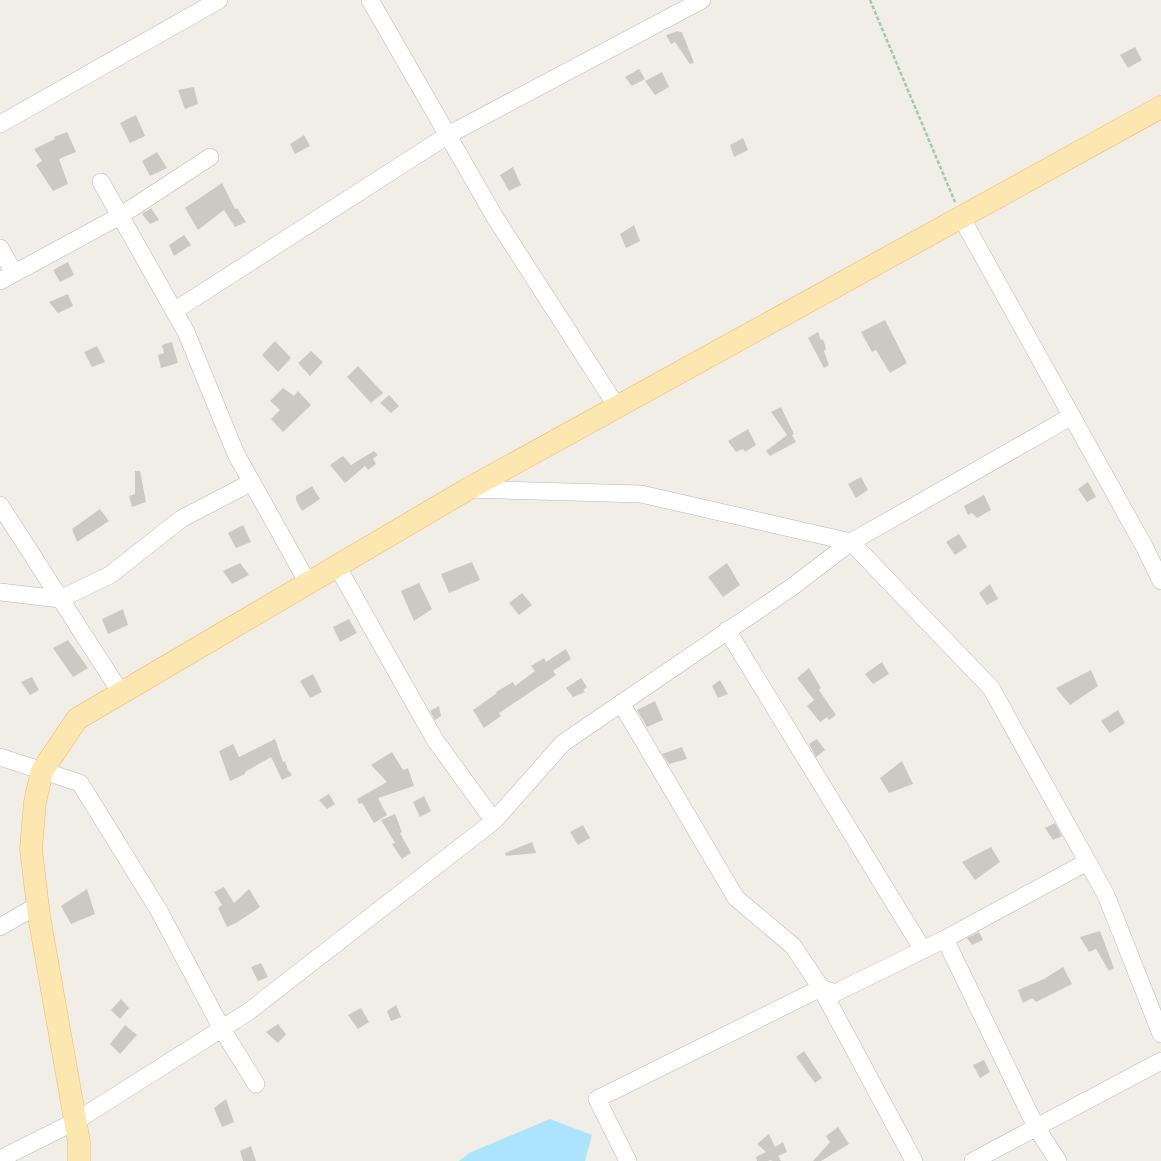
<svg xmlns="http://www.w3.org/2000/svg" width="1161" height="1161" viewBox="0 0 1161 1161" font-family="'Nunito Sans',sans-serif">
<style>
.water{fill:#ace4fd}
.building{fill:#ccc9c5}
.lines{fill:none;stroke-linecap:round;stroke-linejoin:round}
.minor-casing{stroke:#b3b6ba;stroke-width:18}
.major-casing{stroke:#efb563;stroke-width:23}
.path{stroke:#a0cba6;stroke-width:2.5;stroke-dasharray:4 2;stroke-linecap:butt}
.minor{stroke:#fff;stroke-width:17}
.major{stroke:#fde7b0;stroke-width:22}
</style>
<rect width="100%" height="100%" fill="#f1eee8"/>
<!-- water -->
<path class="water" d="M550 1119 592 1135 585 1161H459L469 1153Z"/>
<!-- building -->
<path class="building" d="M678 31 679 32H682L694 63 690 64 675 42 671 44 666 35Z
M1135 47 1142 60 1128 68 1120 55Z
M639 69 645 79 632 86 625 77Z
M662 72 669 87 655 95 645 81Z
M194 87 198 104 185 109 178 90Z
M136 115 145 136 130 143 120 123Z
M67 132 76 152 59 159 68 184 53 191 36 165 42 161 34 149 55 139 54 137Z
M304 135 310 146 295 154 290 144Z
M743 138 748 150 734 157 730 145Z
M157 152 167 168 150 176 142 161Z
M513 167 521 185 509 191 500 175Z
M222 183 235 209 237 208 246 222 235 227 224 210 198 230 185 208Z
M151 208 159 220 150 224 142 214Z
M634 225 640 241 626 248 620 234Z
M184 235 191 245 174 256 169 245Z
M68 262 74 275 60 282 53 270Z
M68 294 73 306 58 313 49 302Z
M885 320 907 363 890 373 876 350 872 352 861 332Z
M818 332 821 340 823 339 826 349 824 351 829 365 824 368 808 338Z
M275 341 291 358 278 372 262 355Z
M172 342 178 363 161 368 158 355 164 353 162 345Z
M97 346 105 362 92 367 84 352Z
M311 351 323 362 310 376 298 363Z
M358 366 383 393 371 403 347 377Z
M283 388 294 396 298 391 311 405 283 432 271 419 280 410 270 401Z
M389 395 399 406 391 413 380 403Z
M781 407 794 434 792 435 796 442 770 456 766 451 787 435 771 412Z
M748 429 756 445 745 452 743 449 736 452 728 441Z
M374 451 378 455 373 459 376 464 368 470 365 466 345 483 330 465 343 456 351 465Z
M135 471H140L146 502 132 507 129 496 135 494Z
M861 477 868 490 856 498 848 484Z
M1088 482 1096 497 1087 502 1078 489Z
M312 486 320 499 302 511 296 500V496Z
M984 495 991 510 977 518 972 513 968 515 964 506Z
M100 509 109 521 77 542 72 529Z
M243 525 251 542 236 548 228 533Z
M959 534 967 547 955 555 946 542Z
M472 562 480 580 449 593 441 574Z
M240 563 249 575 232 584 223 571Z
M727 563 740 585 723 597 708 577Z
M419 583 432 609 414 621 401 591Z
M990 584 998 599 987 605 979 593Z
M522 593 532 605 519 615 509 603Z
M123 609 128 625 108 634 102 619Z
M349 619 357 633 340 642 333 627Z
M68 640 88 668 73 677 53 648Z
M566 649 571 659 553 671 556 675 499 713 501 716 484 728 473 710 497 693 496 692 513 682 515 686 535 671 531 666 544 658 546 662Z
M882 662 889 674 873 684 865 674Z
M809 668 821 688 819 690 836 715 829 720 827 717 820 722 807 706 814 700 797 678Z
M1091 670 1098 686 1070 705 1056 688Z
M313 674 322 692 310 698 300 681Z
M32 677 39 690 30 695 21 682Z
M581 678 587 687 583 690 585 692 573 697 566 688Z
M720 680 728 694 718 698 712 686Z
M655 701 663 720 647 727 637 710Z
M439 706 441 716 435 720 430 711Z
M1118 710 1125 723 1110 733 1101 721Z
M275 739 283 762 285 761 288 770 292 775 282 780 271 757 245 772V774L230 781 219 751 233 744 239 757Z
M817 739 825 750 816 757 809 744Z
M682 747 687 759 669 764 662 754Z
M392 752 403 770 408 768 414 786 378 798 387 815 374 823 362 803 359 804 357 799 387 782 371 765Z
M902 761 913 784 889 793 880 778Z
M329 794 335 804 327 809 319 800Z
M424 796 431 811 420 817 413 802Z
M395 814 402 832 400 833 411 853 402 859 392 844 395 843 381 820Z
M1055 823 1062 836 1053 840 1045 828Z
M583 825 590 838 578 845 570 832Z
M532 842 536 853 506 856 505 853Z
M991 847 1000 862 975 880 962 862Z
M224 887 234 903 249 889 260 907 236 923 227 927 218 908 222 905 214 892Z
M87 889 95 914 71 924 61 906Z
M1100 931 1114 968 1109 971 1096 949 1089 952 1080 937Z
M979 932 983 940 972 945 967 938Z
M261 963 268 977 258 981 251 967Z
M1063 967 1072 984 1036 1002 1032 998 1023 1003 1018 990 1044 979Z
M121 999 129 1008 120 1019 111 1010Z
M396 1005 401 1017 391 1021 387 1011Z
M361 1008 369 1022 358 1029 348 1015Z
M278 1024 286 1034 278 1043 266 1032Z
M125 1025 137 1035 120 1054 110 1044Z
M804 1051 822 1078 815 1083 796 1057Z
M984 1060 990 1072 980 1078 973 1065Z
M226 1099 234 1122 222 1127 214 1108Z
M838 1127 849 1144 821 1161H813L830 1142 826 1136Z
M769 1134 775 1147 783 1142 787 1152 778 1156 781 1161H772L771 1160 768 1161H757L756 1157 766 1152 757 1144Z
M251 1146 256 1161H243L240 1151Z"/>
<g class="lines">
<!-- minor casing -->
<g class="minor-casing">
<path id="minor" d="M370 0 496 219 617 407
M0 124 219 0
M101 182 186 332 236 454 308 583
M961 217 1145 548 1161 581
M0 248 14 273
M0 281 120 216 210 157
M174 311 448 135 702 0
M468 489 641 494 851 542 991 688 1106 895 1161 1034
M0 505 121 693
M337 566 435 740 494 821
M0 592 60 599 110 575 181 519 252 482
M727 630 923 950
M621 703 736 898 793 946 821 988 914 1161
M0 757 80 783 158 909 222 1029 256 1084
M0 927 38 905
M945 939 1036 1127 1058 1161
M0 1159 76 1121 248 1012 494 821 563 743 792 587 851 542 1072 416
M628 1161 597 1099 821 988 835 993 945 939 1087 862
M973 1161 1161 1061"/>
</g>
<!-- major casing -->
<g class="major-casing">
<path id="major" d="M79 1161V1142L39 916 31 849 35 802 42 771 77 719 468 489 1161 107"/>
</g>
<!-- path -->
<path class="path" d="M870 0 955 202"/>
<!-- minor -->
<use href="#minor" class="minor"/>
<!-- major -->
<use href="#major" class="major"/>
</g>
</svg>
